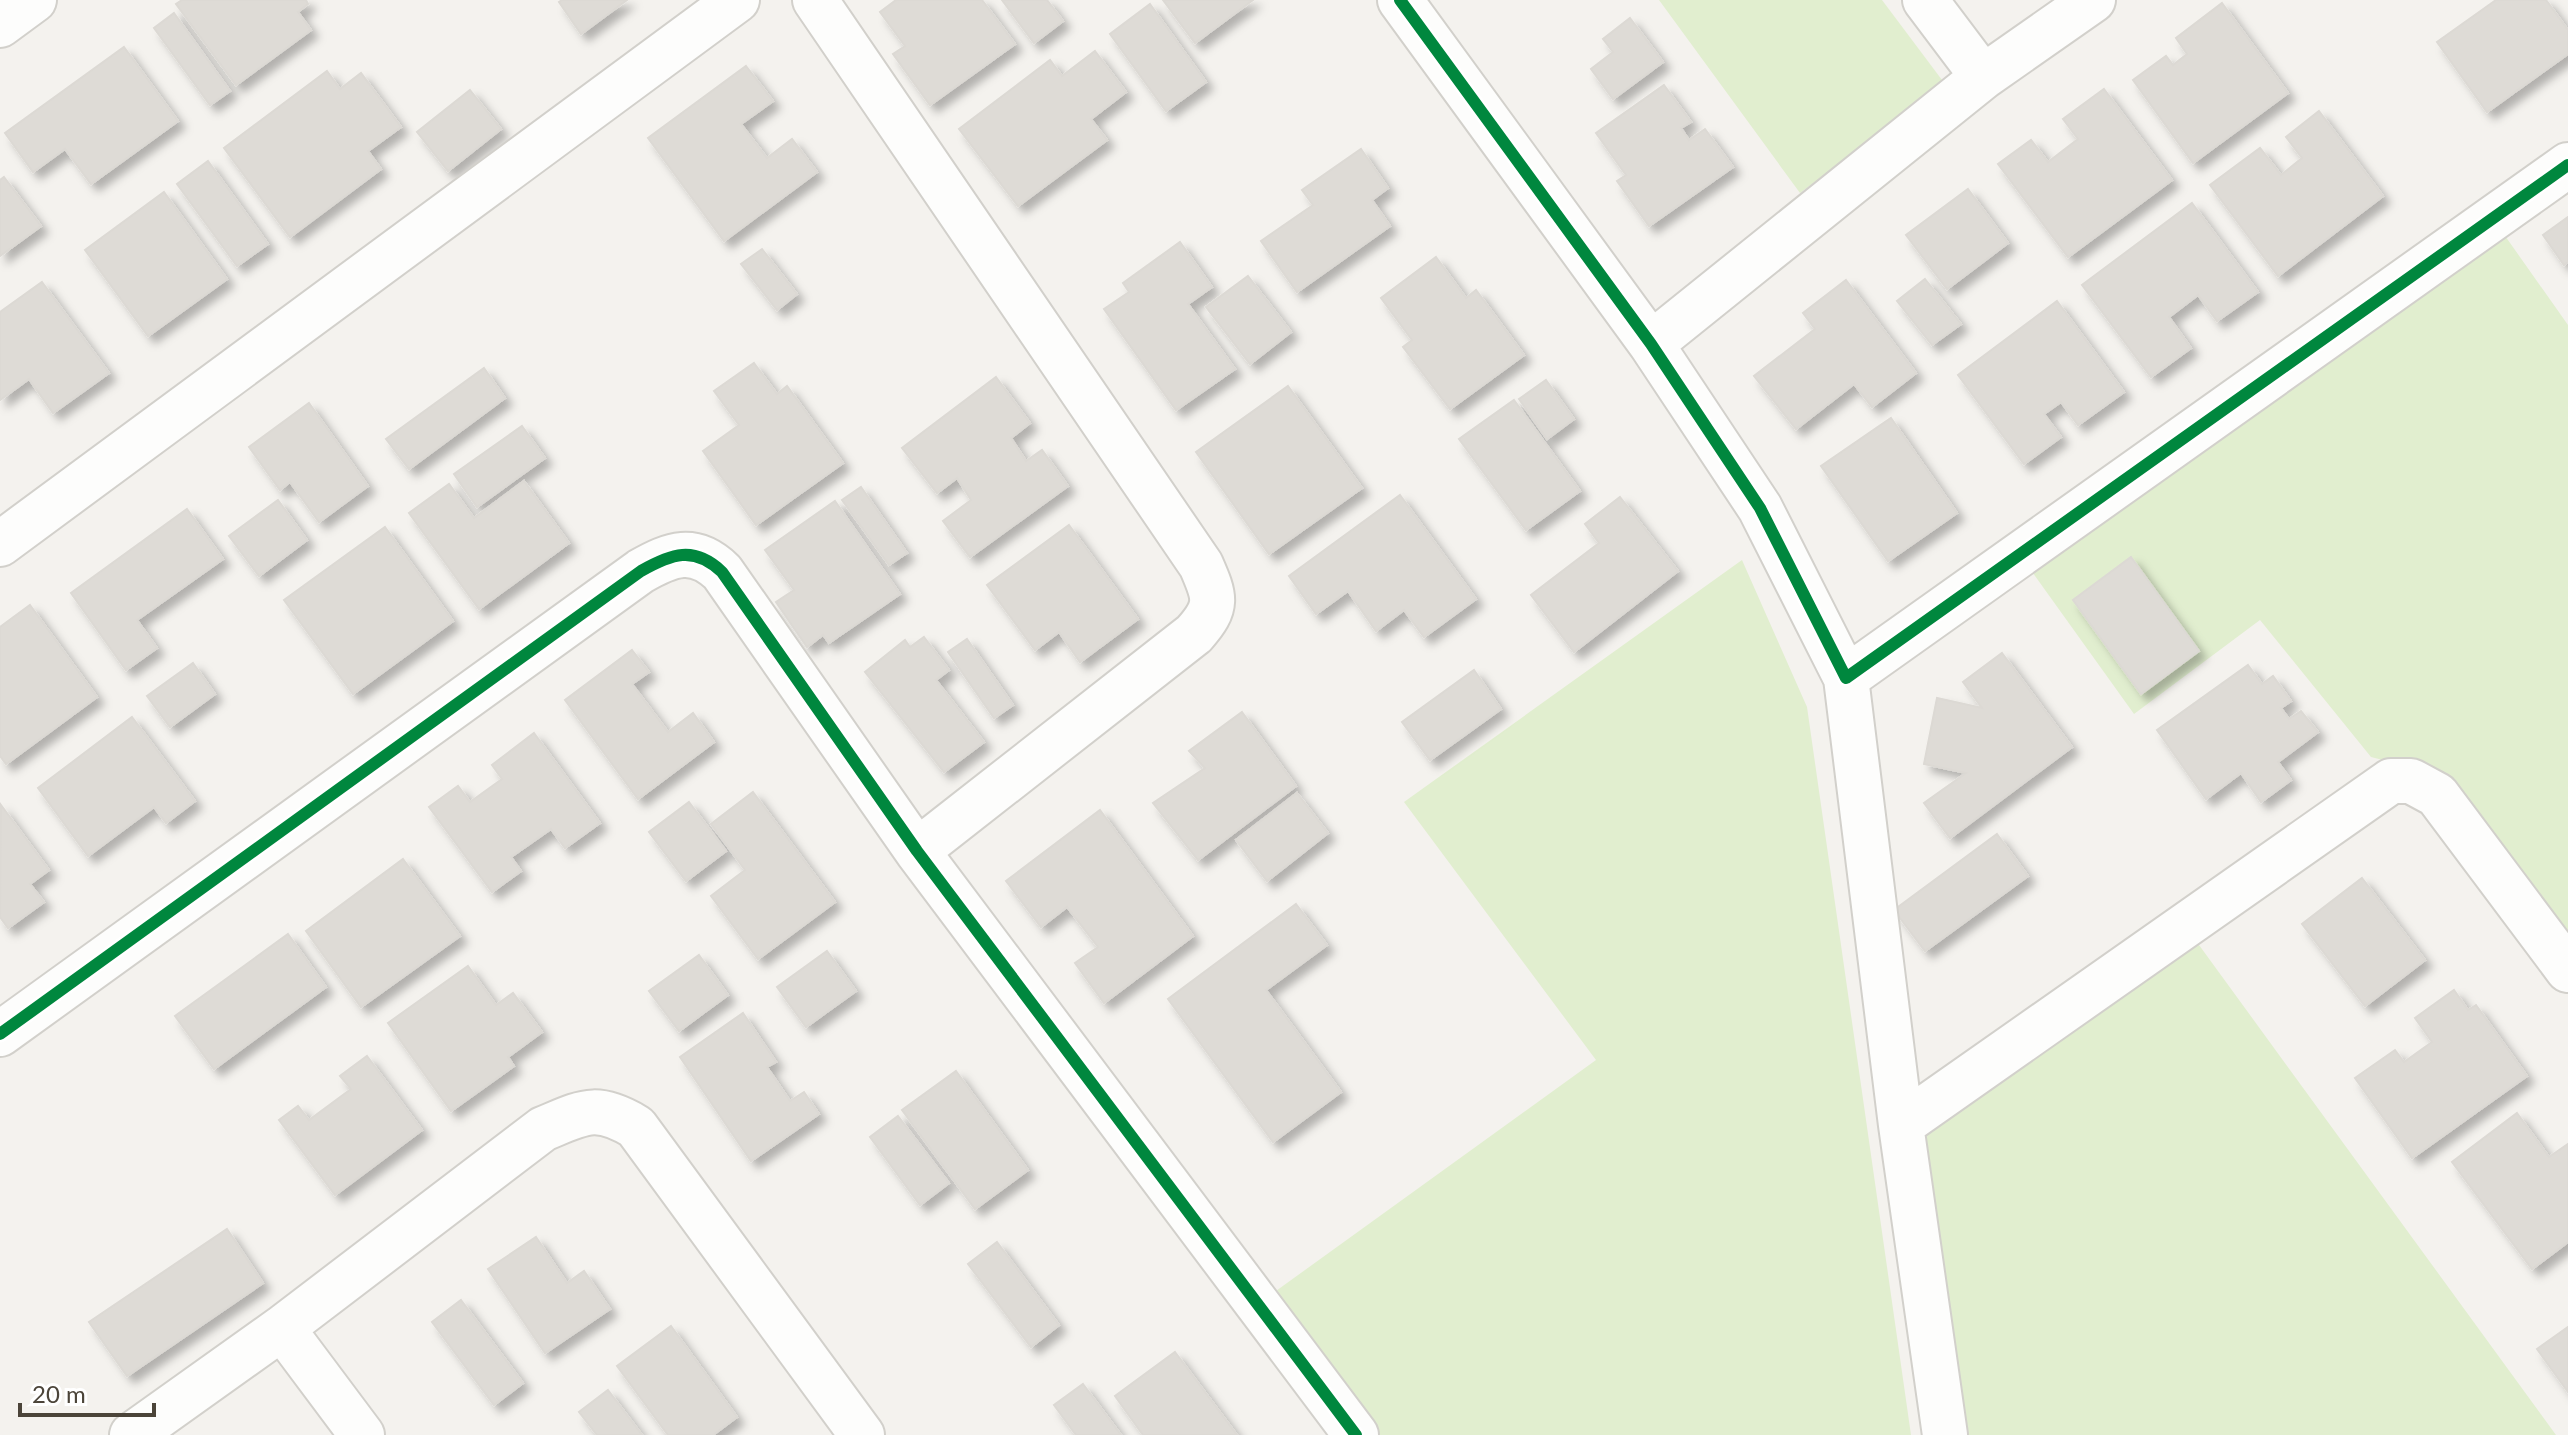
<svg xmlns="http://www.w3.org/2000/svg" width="2568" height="1435" viewBox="0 0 2568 1435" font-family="Lato,sans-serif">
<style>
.green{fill:#e1eecf}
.building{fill:#dedbd6;stroke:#dcd9d4;stroke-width:2;filter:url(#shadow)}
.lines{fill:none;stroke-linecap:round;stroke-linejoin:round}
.minor-casing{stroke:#d2d0cb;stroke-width:48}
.minor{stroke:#fdfdfc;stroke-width:44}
.cycleway-casing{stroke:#fff;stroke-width:17}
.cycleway{stroke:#00873e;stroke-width:12}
</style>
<defs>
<filter id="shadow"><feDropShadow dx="7" dy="7" stdDeviation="4" flood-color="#0004"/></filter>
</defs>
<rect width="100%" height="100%" fill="#f4f2ee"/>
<!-- green -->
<path class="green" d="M1659 0H1882L1945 84 1800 193Z
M2503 233 2568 325V944L2445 776 2371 757 2260 620 2134 714 2030 569Z
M1742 560 1807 707 1911 1435H1373L1269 1296 1596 1060 1404 802Z
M2191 934 2556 1435H1958L1917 1135Z"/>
<!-- building -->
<path class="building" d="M182 0H306L308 4 298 12 311 30 236 85 176 4Z
M562 0H627L581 34 559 2Z
M896 0H982L1015 44 930 105 893 54 905 46 880 12Z
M1002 0H1047L1063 21 1034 43Z
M1163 0H1253L1195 43Z
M2496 0H2546L2568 30V54L2487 112 2437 42Z
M2222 3 2288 93 2193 163 2133 80 2166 56 2173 65 2187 54 2176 38Z
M1150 4 1206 82 1166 111 1110 34Z
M174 13 230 91 210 105 154 28Z
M1630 18 1663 62 1613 99 1591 69 1613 52 1603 39Z
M124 47 178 121 91 184 65 149 33 172 5 133Z
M1095 51 1126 92 1091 119 1107 140 1018 206 959 129 1050 60 1062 76Z
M746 66 773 101 741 124 767 158 792 139 817 172 724 241 648 138Z
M327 71 340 89 361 73 401 127 368 151 381 169 290 237 224 148Z
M1664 85 1691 122 1681 128 1689 140 1705 129 1733 167 1649 226 1617 181 1626 175 1596 133Z
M2104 89 2172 180 2068 257 1998 164 2031 140 2048 162 2078 139 2063 119Z
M470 90 501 129 448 171 417 132Z
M2319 111 2383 196 2278 276 2210 185 2260 148 2281 175 2302 158 2286 137Z
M1361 149 1388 188 1372 200 1390 226 1297 292 1261 241 1313 205 1302 190Z
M208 161 268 244 237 266 177 184Z
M4 177 41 226 0 256V180Z
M1968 189 2008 243 1947 289 1906 235Z
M164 192 227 279 148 336 85 250Z
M2192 203 2258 292 2217 321 2198 295 2169 317 2191 348 2151 377 2082 285Z
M2568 217V262L2564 265 2543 235Z
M1180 242 1212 287 1188 304 1235 369 1176 410 1104 309 1129 292 1123 283Z
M762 249 797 294 777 310 741 264Z
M1436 257 1466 298 1476 290 1524 355 1450 409 1403 347 1412 340 1381 298Z
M1248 276 1291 332 1250 364 1206 307Z
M1925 279 1961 324 1932 345 1897 301Z
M1846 280 1916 373 1872 407 1854 384 1796 429 1754 376 1815 329 1803 313Z
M42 282 109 373 53 413 29 379 0 400V312Z
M2057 301 2124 392 2078 425 2061 402 2044 414 2061 437 2024 464 1958 375Z
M754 363 777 394 787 386 843 463 756 525 703 451 739 425 714 391Z
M484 368 505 398 409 469 386 439Z
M996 377 1030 423 1011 438 1026 461 1042 450 1068 486 970 557 943 521 971 500 957 478 937 493 902 448Z
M1546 380 1574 419 1547 439 1519 399Z
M1288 386 1362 488 1269 554 1196 452Z
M1514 400 1580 491 1526 530 1459 439Z
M309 403 368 486 319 522 290 482 280 490 249 447Z
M1891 418 1957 513 1888 561 1821 466Z
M522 426 545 458 477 507 454 474Z
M524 481 569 543 479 609 409 513 449 484 474 518Z
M861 487 907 553 889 565 842 500Z
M1400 495 1476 599 1424 637 1404 610 1376 631 1348 591 1316 614 1289 576Z
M1620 497 1678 571 1574 652 1531 595 1599 543 1585 524Z
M278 500 307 540 259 576 229 536Z
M835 501 900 594 829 643 823 635 807 647 776 602 794 590 765 550Z
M187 509 223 559 137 620 157 648 126 670 71 593Z
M1069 525 1138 619 1080 662 1059 632 1035 650 987 585Z
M385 527 453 621 353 694 284 600Z
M2131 557 2199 651 2141 694 2073 600Z
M30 605 97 697 6 764 0 756V627Z
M924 637 949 670 936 680 984 742 944 772 865 672 905 640 910 647Z
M967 639 1013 705 994 718 948 652Z
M632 650 649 672 632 684 668 732 693 713 714 742 638 799 565 700Z
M2002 653 2072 747 1950 838 1924 803 1966 773 1924 764 1937 698 1982 708 1963 682Z
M193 663 215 694 170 727 147 696Z
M2248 665 2262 684 2273 676 2291 701 2281 708 2289 719 2301 711 2318 732 2278 762 2291 780 2261 802 2241 773 2206 799 2157 730Z
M1474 670 1501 709 1430 760 1402 722Z
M1242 712 1296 786 1198 860 1153 803 1205 768 1189 751Z
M132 717 195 801 166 823 154 807 88 856 38 788Z
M534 733 600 823 565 848 551 829 511 857 521 871 492 892 429 807 458 786 470 802 502 779 492 765Z
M753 792 835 902 758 959 711 896 745 870 711 824Z
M1297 793 1328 833 1267 881 1236 840Z
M689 802 726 851 686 881 649 832Z
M1 805 49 870 30 884 44 902 8 928 0 917Z
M1100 810 1193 936 1104 1003 1075 963 1098 947 1067 907 1041 927 1006 881Z
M1997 834 2028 876 1925 951 1894 910Z
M403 859 460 936 361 1007 306 931Z
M2362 878 2425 960 2365 1006 2302 924Z
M1296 904 1327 945 1266 990 1341 1092 1273 1142 1168 999Z
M288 934 326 987 214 1069 175 1016Z
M827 951 856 991 806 1027 777 987Z
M699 955 728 995 679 1031 649 991Z
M468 966 496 1005 513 993 542 1032 508 1057 514 1066 451 1111 388 1023Z
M2454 990 2468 1010 2476 1005 2527 1076 2412 1158 2355 1078 2395 1050 2404 1062 2432 1042 2415 1018Z
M743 1013 776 1062 767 1067 790 1101 804 1092 819 1114 751 1161 680 1057Z
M367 1056 422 1130 335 1195 279 1120 298 1106 309 1120 351 1089 340 1076Z
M956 1071 1028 1170 975 1209 902 1110Z
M2517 1113 2549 1157 2568 1144V1242L2532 1269 2452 1162Z
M898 1116 949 1183 920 1205 870 1137Z
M227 1229 263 1283 127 1376 89 1322Z
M536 1237 567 1283 584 1271 610 1309 545 1353 488 1269Z
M997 1242 1059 1325 1031 1347 968 1264Z
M461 1300 523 1383 494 1405 432 1322Z
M671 1326 737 1417 713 1435H668L617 1366Z
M2568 1327V1392L2537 1349Z
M1175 1352 1237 1435H1143L1115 1396Z
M1083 1384 1121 1435H1076L1054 1405Z
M608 1390 642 1435H597L579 1412Z"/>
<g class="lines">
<!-- minor casing -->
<g class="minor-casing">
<path id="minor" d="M815 0 1201 565C1215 597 1219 606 1194 634L917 851
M1400 0 1651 344 1760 508 1846 678 2568 165
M1925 0 1983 77
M0 25 34 0
M1651 344 1983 77 2093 0
M0 544 737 0
M1846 678 1901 1125 1945 1435
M0 1034 641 571C671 554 694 545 722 572L917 851 1356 1435
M1901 1125 2391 781H2411L2437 795 2568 970
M282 1328 362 1435
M132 1435 282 1328 543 1129C584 1112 596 1103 636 1127L862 1435"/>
</g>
<!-- minor -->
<use href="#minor" class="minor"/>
<!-- cycleway casing -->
<g class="cycleway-casing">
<path id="cycleway" d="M1400 0 1651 344 1760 508 1846 678 2568 165
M0 1034 641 571C671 554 694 545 722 572L917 851 1356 1435"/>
</g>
<!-- cycleway -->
<use href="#cycleway" class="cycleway"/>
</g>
<!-- scale -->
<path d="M20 1403v12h134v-12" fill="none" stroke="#4b4439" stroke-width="4"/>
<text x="32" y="1403" font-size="24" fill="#4b4439" stroke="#ffffff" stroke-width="6" paint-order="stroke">20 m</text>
</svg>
